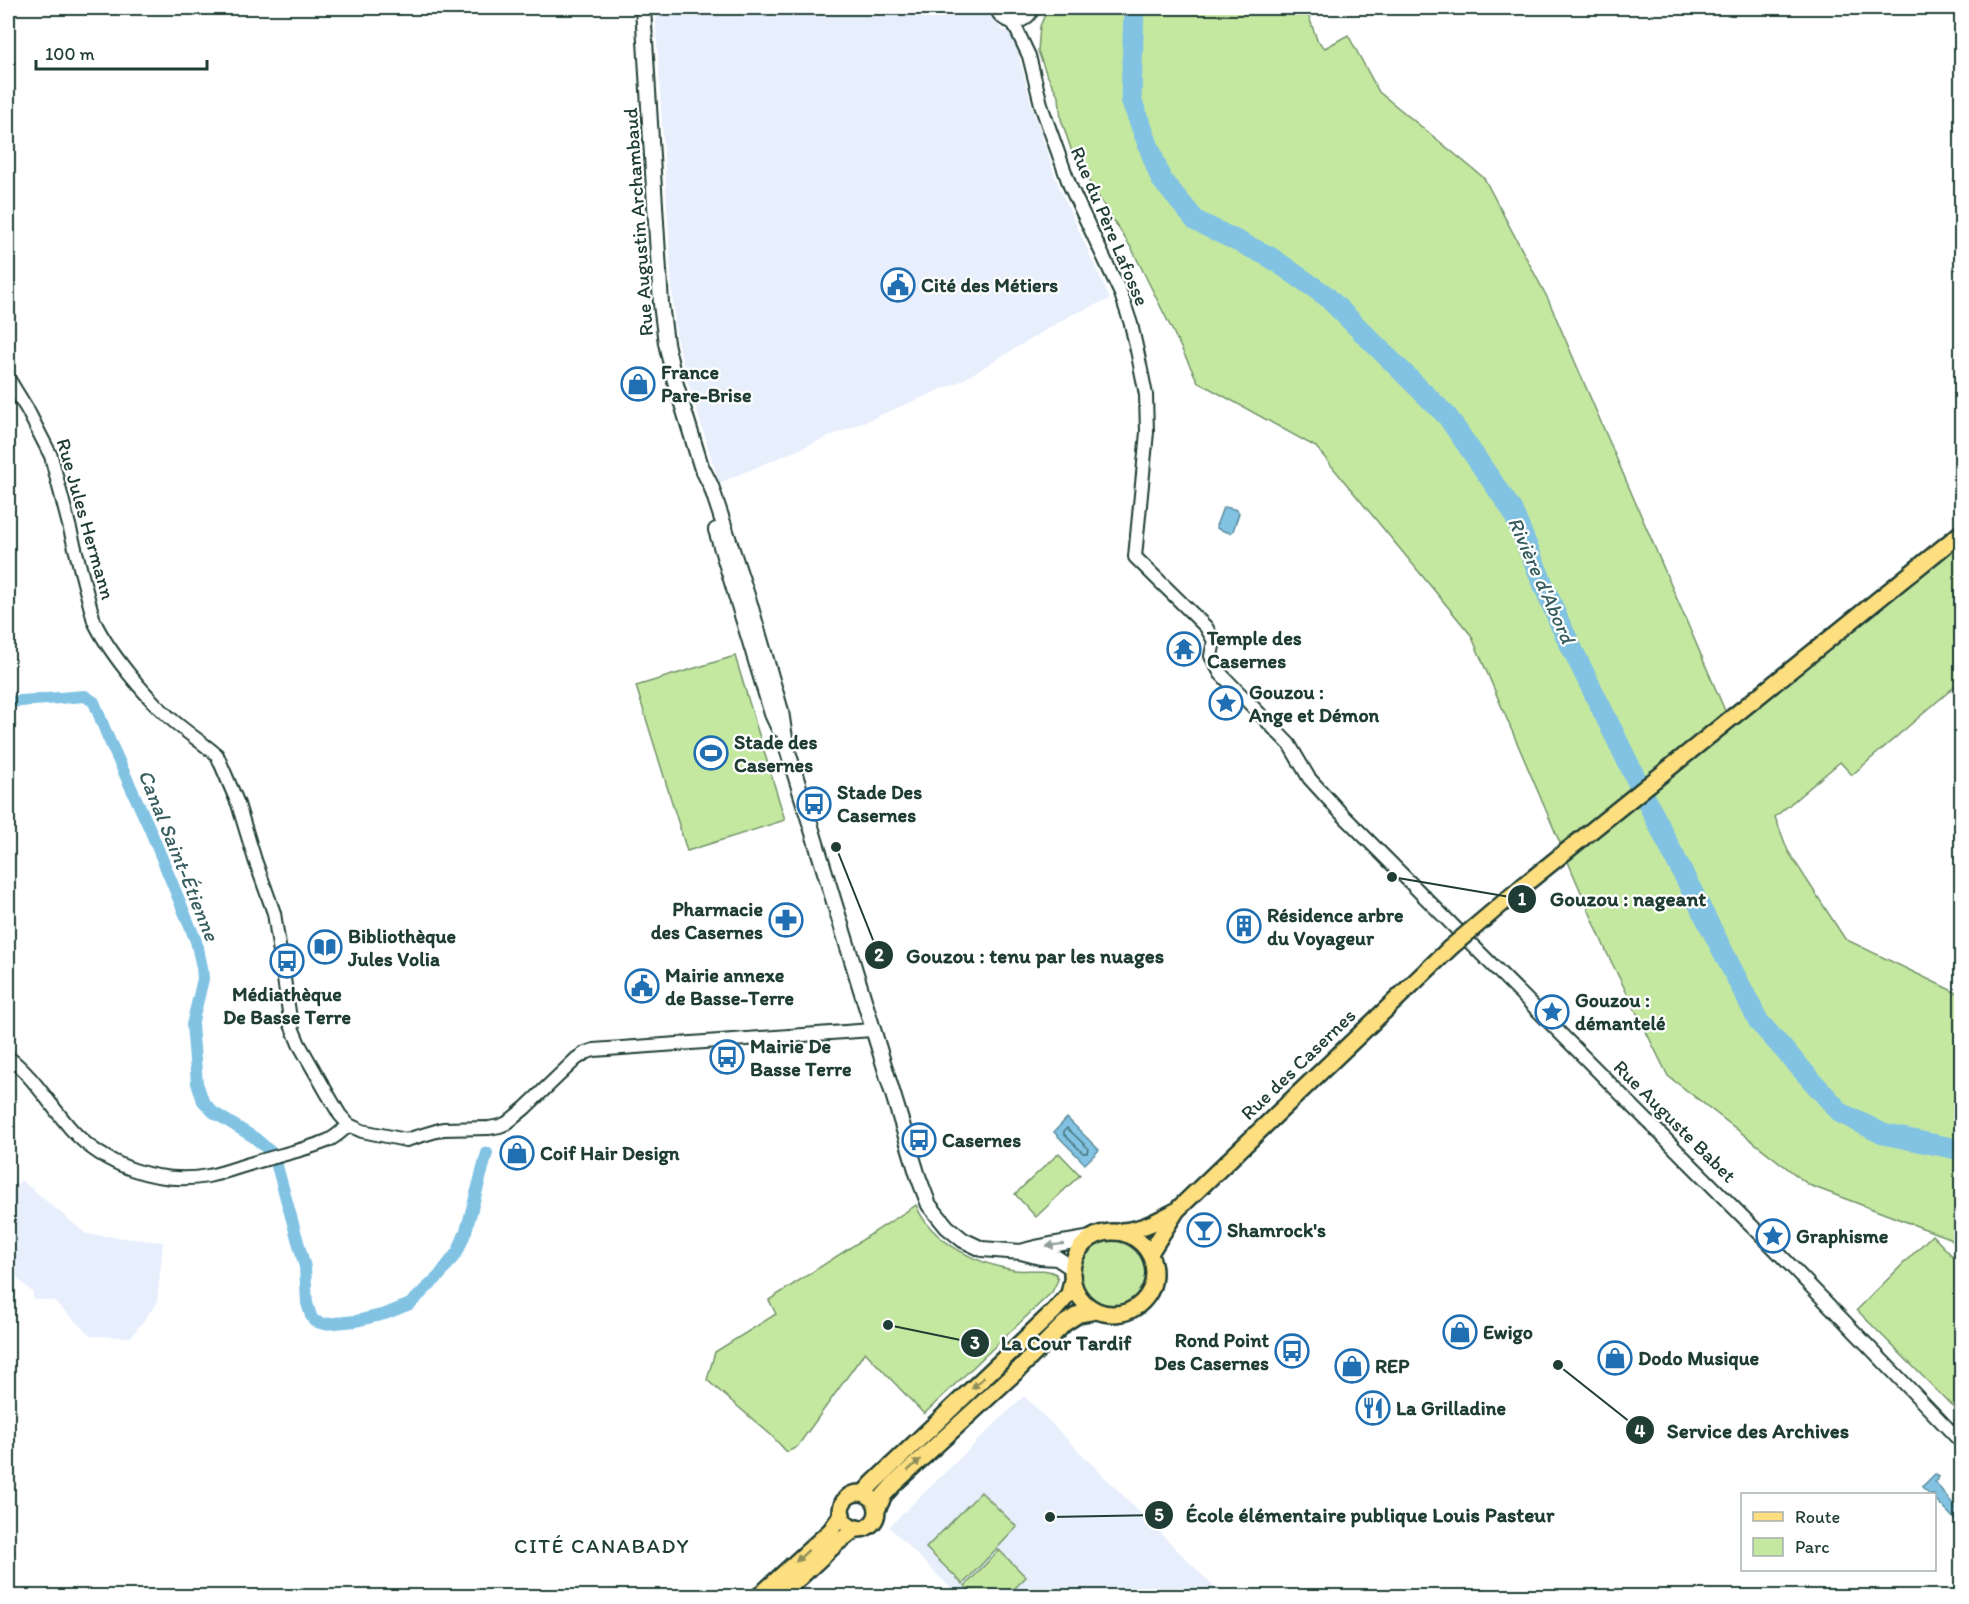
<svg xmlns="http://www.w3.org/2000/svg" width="1969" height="1604" viewBox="0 0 1969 1604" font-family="Itim,sans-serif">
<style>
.built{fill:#e7eefc}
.green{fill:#c5e8a1;stroke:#72926a;stroke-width:1.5}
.water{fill:#82c3e3;stroke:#5a8d9d;stroke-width:1.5}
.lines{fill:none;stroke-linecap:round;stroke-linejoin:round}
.shore{stroke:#47737a;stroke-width:1.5}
.canal{stroke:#82c3e3;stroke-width:12}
.river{stroke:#82c3e3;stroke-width:21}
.tertiary-casing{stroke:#1f3d34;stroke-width:16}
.secondary-casing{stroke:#1f3d34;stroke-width:18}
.primary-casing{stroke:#1f3d34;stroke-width:20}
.tertiary{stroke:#fff;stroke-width:12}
.secondary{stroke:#fff;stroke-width:14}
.primary{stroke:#fddf80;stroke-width:15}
.primary-bridge-casing{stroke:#1f3d34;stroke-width:20;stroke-linecap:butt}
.primary-bridge{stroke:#fddf80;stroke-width:15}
.oneway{fill:#8f9e9a}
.oneway2{fill:#8e8e5a}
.labels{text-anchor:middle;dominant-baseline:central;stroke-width:4.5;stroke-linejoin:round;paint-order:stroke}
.street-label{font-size:20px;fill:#1f3d34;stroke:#fff}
.poi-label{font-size:20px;font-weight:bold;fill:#1f3d34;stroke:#fff;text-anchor:start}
.water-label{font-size:21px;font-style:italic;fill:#385e60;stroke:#fff}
.neighbourhood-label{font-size:21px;letter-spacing:1.5px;fill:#1f3d34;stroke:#fff}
.leader{fill:none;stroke:#1f3d34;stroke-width:2}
.callout-dot{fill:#1f3d34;stroke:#fff;stroke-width:2}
.mark-label{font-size:18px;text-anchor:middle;font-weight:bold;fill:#fff}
.callout-label{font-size:21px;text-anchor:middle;font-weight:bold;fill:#1f3d34;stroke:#fff;stroke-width:4.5;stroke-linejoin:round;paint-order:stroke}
</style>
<rect width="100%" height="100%" fill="#fff"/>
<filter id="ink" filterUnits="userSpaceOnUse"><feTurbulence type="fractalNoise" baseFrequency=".0167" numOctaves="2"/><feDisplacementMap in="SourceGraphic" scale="12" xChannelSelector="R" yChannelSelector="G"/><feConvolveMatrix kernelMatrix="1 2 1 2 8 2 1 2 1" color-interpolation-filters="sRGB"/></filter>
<g filter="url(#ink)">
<!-- built -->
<path class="built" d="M655 8H985L984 14 993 18 1001 29 1013 34 1032 107 1059 187 1110 299 1069 316 959 382 719 483 686 375 677 341 673 303Z
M21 1180 86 1234 163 1242 157 1303 131 1337 91 1336 54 1301 33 1299V1293L8 1269V1195Z
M1024 1396 1223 1596H959L889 1527Z"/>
<!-- green -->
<path class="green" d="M1048 8H1306L1317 40 1325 48 1348 35 1379 92 1484 178 1548 299 1732 727 1737 714 1961 541V681L1852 775 1840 762 1775 817 1788 851 1845 939 1961 995V1247L1949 1238 1809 1185 1668 1076 1607 953 1471 635 1316 447 1198 382 1132 249 1096 193 1072 152 1061 119 1059 97 1046 73 1038 51 1040 26Z
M735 656 785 820 687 851 636 686Z
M1059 1153 1080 1175 1036 1217 1015 1194Z
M916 1205C931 1242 977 1264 1014 1270 1028 1272 1044 1267 1056 1274L1058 1280 1052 1292 924 1414 865 1352 797 1447 787 1452 771 1435 707 1380 715 1352 776 1314 769 1300Z
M1932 1235 1961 1265V1415L1857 1310Z
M1078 1271a35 35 0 1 1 70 0a35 35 0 1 1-70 0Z
M981 1492 1017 1527 963 1584 926 1548Z
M999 1550 1026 1577 1007 1596H976L965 1586Z"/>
<!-- water -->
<path class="water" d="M1225 507 1237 510 1239 513 1233 531 1230 533 1218 529 1216 526 1222 510Z
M1067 1118 1099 1150 1085 1164 1054 1132Z
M1935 1474 1939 1477 1935 1482 1961 1514V1520L1958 1523 1935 1499 1934 1494H1930L1922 1487Z"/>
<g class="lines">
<!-- shore -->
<path class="shore" d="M1067 1128 1088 1148 1087 1153H1083L1064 1134V1131Z"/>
<!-- canal -->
<path class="canal" d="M8 702 85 696 94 702 107 735 149 827 196 941 202 967 203 979 192 1025 197 1083 203 1101 213 1112 255 1138 271 1152
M277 1166 305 1267 307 1303 311 1316 314 1321 324 1324 356 1321 385 1314 410 1304 439 1276 458 1251 466 1231 487 1153"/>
<!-- river -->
<path class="river" d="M1134 8 1131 99 1161 179 1196 221 1270 257 1325 295 1447 416 1512 510 1560 624 1671 850 1759 1022 1841 1113 1883 1134 1962 1150"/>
<!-- tertiary casing -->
<g class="tertiary-casing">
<path id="tertiary" d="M996 8C1003 27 1026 26 1033 8
M1013 22 1029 56 1042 108 1070 186 1121 294 1131 324 1138 355 1146 395 1147 432 1135 557 1206 627 1214 641 1211 656 1221 674 1289 744 1309 778 1340 812 1767 1241 1962 1443
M8 378 27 409 51 456 94 621C108 651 144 695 169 717 184 731 202 742 217 755L238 804 255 860 274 913 291 1025 299 1044 327 1093 340 1115 349 1125 362 1131 406 1140 443 1129 489 1128 500 1126 507 1123 525 1108 576 1059 585 1053 594 1050 872 1030
M8 1057C33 1076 50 1105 71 1129 104 1166 159 1185 208 1176 224 1173 241 1166 256 1162 280 1155 305 1150 327 1141 335 1138 342 1131 349 1125"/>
</g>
<!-- secondary casing -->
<g class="secondary-casing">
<path id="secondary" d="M643 8 661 304 666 343 674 378 701 466 711 486 749 601 781 711 786 745 918 1176 929 1205 947 1227 963 1240 982 1249 1021 1252 1040 1257 1057 1258 1072 1268
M716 530 772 714 779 729
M1021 1252C1043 1245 1067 1243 1090 1238"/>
</g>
<!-- primary casing -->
<g class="primary-casing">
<path id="primary" d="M1523 886 1962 532
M1121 1231C1141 1230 1157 1221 1174 1212
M1072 1273a41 41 0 1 1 82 0a41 41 0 1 1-82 0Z
M1150 1253 1177 1210 1450 948
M864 1493 873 1483 1054 1311 1069 1294 1072 1280
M841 1511a18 18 0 1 1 36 0a18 18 0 1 1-36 0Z
M877 1510 884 1495 894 1484 1017 1371 1065 1323 1079 1314 1096 1311
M759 1596 831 1530 842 1514
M780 1596 837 1543 857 1528"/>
</g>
<!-- tertiary -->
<use href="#tertiary" class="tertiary"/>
<!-- secondary -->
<use href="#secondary" class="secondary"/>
<!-- primary -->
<use href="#primary" class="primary"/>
<!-- primary-bridge casing -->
<g class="primary-bridge-casing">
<path id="primary-bridge" d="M1450 948 1523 886"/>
</g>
<!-- primary-bridge -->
<use href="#primary-bridge" class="primary-bridge"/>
</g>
<!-- one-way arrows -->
<defs><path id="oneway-solid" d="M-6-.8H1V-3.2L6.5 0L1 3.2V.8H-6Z" transform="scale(1.5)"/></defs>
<use class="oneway" href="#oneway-solid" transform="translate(1055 1245) rotate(173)"/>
<g class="oneway2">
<use href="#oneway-solid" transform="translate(978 1383) rotate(137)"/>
<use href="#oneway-solid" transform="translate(914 1465) rotate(-42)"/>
<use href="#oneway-solid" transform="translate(802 1556) rotate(137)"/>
</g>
</g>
<!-- icons -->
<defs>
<g id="civic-ring" transform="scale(1.725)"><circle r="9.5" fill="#fff" stroke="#1f6fb2" stroke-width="1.5"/><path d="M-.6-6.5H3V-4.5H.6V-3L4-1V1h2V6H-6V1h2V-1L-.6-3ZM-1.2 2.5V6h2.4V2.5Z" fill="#1f6fb2"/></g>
<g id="shop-ring" transform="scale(1.725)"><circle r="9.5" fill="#fff" stroke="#1f6fb2" stroke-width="1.5"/><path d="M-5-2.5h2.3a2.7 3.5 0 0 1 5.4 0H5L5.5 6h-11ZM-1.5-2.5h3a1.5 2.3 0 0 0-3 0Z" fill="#1f6fb2"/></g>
<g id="temple-ring" transform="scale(1.725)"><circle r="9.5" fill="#fff" stroke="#1f6fb2" stroke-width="1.5"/><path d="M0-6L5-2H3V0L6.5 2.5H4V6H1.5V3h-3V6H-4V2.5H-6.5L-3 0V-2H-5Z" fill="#1f6fb2"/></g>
<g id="sight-ring" transform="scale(1.725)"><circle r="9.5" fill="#fff" stroke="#1f6fb2" stroke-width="1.5"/><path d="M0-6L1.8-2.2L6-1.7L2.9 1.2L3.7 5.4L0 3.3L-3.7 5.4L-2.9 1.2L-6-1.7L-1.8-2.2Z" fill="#1f6fb2"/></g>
<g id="stadium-ring" transform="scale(1.725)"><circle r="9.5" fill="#fff" stroke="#1f6fb2" stroke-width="1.5"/><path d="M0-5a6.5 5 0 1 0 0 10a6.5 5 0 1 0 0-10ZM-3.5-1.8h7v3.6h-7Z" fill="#1f6fb2"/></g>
<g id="bus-ring" transform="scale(1.725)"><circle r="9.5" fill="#fff" stroke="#1f6fb2" stroke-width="1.5"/><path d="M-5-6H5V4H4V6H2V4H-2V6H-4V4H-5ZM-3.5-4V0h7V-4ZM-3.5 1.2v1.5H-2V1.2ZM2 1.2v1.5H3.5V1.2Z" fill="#1f6fb2"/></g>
<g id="pharmacy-ring" transform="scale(1.725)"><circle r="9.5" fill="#fff" stroke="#1f6fb2" stroke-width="1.5"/><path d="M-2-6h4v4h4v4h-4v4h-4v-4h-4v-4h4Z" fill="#1f6fb2"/></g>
<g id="building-ring" transform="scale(1.725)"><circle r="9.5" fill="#fff" stroke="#1f6fb2" stroke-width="1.5"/><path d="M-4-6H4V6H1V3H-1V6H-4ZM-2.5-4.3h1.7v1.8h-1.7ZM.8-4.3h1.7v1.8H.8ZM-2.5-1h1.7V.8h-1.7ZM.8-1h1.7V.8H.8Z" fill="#1f6fb2"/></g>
<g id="library-ring" transform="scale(1.725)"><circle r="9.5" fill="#fff" stroke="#1f6fb2" stroke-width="1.5"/><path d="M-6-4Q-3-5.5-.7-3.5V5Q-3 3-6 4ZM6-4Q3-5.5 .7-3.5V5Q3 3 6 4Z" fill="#1f6fb2"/></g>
<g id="bar-ring" transform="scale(1.725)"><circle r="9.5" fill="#fff" stroke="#1f6fb2" stroke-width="1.5"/><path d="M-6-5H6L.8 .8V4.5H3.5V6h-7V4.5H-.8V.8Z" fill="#1f6fb2"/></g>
<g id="restaurant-ring" transform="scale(1.725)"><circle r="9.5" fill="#fff" stroke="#1f6fb2" stroke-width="1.5"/><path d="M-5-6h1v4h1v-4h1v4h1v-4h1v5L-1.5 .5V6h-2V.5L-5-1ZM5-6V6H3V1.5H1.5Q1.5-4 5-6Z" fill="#1f6fb2"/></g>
</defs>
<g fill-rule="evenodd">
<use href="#civic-ring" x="898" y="285"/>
<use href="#shop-ring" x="638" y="384"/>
<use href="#temple-ring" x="1184" y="649"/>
<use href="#sight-ring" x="1226" y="703"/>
<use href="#stadium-ring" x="711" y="753"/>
<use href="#bus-ring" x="814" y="804"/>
<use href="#pharmacy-ring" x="786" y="920"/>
<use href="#building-ring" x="1244" y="926"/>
<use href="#library-ring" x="325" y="947"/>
<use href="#bus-ring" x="287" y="961"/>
<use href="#civic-ring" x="642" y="986"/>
<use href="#sight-ring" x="1552" y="1012"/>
<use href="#bus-ring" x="727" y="1057"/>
<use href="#bus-ring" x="919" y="1140"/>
<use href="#shop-ring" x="517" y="1153"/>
<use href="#bar-ring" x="1204" y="1230"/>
<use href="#sight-ring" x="1773" y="1236"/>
<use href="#shop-ring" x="1460" y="1332"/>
<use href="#bus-ring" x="1292" y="1351"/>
<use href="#shop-ring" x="1615" y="1358"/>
<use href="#shop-ring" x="1352" y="1366"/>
<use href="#restaurant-ring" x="1373" y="1408"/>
</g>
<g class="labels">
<!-- street labels -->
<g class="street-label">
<text transform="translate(638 222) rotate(-94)">Rue Augustin Archambaud</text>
<text transform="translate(1110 226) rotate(67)">Rue du Père Lafosse</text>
<text transform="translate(86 519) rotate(74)">Rue Jules Hermann</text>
<text transform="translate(1298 1064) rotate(-44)">Rue des Casernes</text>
<text transform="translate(1675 1121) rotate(45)">Rue Auguste Babet</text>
</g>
<!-- poi labels -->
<g class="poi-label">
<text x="921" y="285">Cité des Métiers</text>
<text x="661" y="372">France<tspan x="661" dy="23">Pare-Brise</tspan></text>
<text x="1207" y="638">Temple des<tspan x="1207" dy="23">Casernes</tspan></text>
<text x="1249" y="692">Gouzou :<tspan x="1249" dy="23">Ange et Démon</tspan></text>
<text x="734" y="742">Stade des<tspan x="734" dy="23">Casernes</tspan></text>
<text x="837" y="792">Stade Des<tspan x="837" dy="23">Casernes</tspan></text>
<text x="763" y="909" text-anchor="end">Pharmacie<tspan x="763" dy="23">des Casernes</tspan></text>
<text x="1267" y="915">Résidence arbre<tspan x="1267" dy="23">du Voyageur</tspan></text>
<text x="348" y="936">Bibliothèque<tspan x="348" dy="23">Jules Volia</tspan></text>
<text x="665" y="975">Mairie annexe<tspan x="665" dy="23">de Basse-Terre</tspan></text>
<text x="287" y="994" text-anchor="middle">Médiathèque<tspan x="287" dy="23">De Basse Terre</tspan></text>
<text x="1575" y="1000">Gouzou :<tspan x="1575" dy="23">démantelé</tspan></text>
<text x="750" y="1046">Mairie De<tspan x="750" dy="23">Basse Terre</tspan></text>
<text x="942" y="1140">Casernes</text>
<text x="540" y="1153">Coif Hair Design</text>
<text x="1227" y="1230">Shamrock's</text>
<text x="1796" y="1236">Graphisme</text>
<text x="1483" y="1332">Ewigo</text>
<text x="1269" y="1340" text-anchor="end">Rond Point<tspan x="1269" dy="23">Des Casernes</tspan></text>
<text x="1638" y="1358">Dodo Musique</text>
<text x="1375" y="1366">REP</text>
<text x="1396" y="1408">La Grilladine</text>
</g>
<!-- water labels -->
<g class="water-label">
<text transform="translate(1542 580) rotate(66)">Rivière d'Abord</text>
<text transform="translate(179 855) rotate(68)">Canal Saint-Étienne</text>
</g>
<!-- neighbourhood labels -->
<g class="neighbourhood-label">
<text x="602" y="1545">CITÉ CANABADY</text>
</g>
</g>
<!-- callouts -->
<path class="leader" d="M1392 877L1522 899M836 847L879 955M888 1325L975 1343M1558 1365L1640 1430M1050 1517L1159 1515"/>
<g class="callout-dot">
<circle cx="1392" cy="877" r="6"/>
<circle cx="836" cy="847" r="6"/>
<circle cx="888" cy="1325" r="6"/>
<circle cx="1558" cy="1365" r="6"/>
<circle cx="1050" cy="1517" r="6"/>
<circle cx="1522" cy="899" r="15"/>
<circle cx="879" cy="955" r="15"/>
<circle cx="975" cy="1343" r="15"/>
<circle cx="1640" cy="1430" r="15"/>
<circle cx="1159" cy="1515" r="15"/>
</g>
<g class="mark-label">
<text x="1522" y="905">1</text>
<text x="879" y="961">2</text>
<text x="975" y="1349">3</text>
<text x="1640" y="1437">4</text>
<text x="1159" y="1521">5</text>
</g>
<g class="callout-label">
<text x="1628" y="906">Gouzou : nageant</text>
<text x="1035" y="963">Gouzou : tenu par les nuages</text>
<text x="1066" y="1350">La Cour Tardif</text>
<text x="1758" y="1438">Service des Archives</text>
<text x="1370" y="1522">École élémentaire publique Louis Pasteur</text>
</g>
<!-- margin -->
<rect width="1969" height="1604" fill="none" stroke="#fff" stroke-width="30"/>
<rect x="15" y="15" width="1939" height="1574" fill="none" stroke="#1f3d34" stroke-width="2" filter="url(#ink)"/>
<!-- legend -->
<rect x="1741" y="1493" width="195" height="78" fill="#ffffff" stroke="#a5b1ae" stroke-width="1.5"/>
<rect x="1753" y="1512" width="30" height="9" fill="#fddf80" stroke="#a5b1ae" stroke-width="1.5"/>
<text x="1795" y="1523" font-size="18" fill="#1f3d34">Route</text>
<rect x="1753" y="1538" width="30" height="18" fill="#c5e8a1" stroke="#a5b1ae" stroke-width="1.5"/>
<text x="1795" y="1553" font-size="18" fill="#1f3d34">Parc</text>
<!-- scale -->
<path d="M36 60v9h171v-9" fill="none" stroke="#1f3d34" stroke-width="3"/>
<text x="45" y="60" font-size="18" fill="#1f3d34" stroke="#ffffff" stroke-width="4.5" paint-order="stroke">100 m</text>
</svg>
